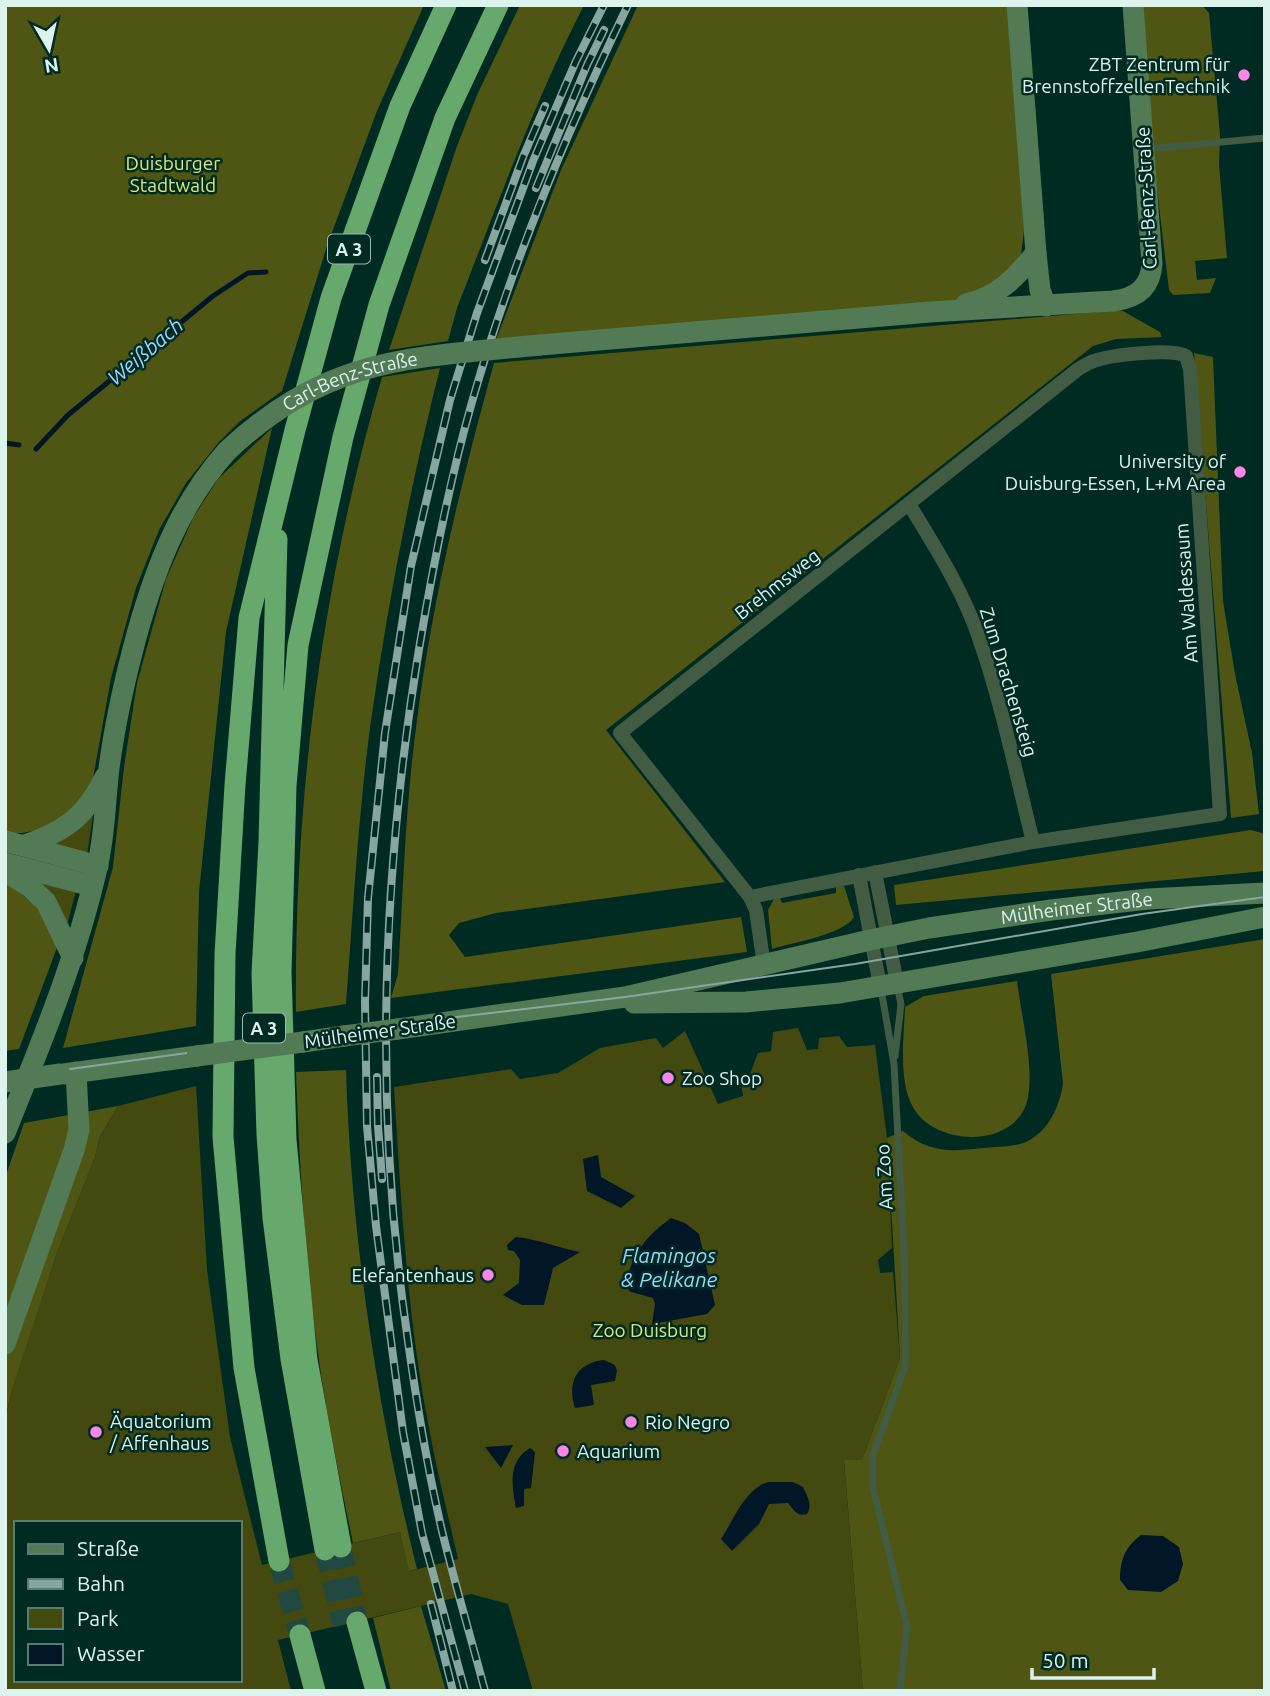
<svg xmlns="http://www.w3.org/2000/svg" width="1270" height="1696" viewBox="0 0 1270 1696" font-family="Ubuntu,sans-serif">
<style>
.green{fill:#44490f;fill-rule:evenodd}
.forest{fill:#4f5513}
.water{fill:#011626}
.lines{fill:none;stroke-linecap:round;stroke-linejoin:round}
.stream{stroke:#011626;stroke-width:5}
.highway-tunnel{stroke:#214941;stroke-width:21;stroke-dasharray:21 10;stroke-linecap:butt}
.lane{stroke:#425b43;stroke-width:7}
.street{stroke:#425b43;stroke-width:14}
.secondary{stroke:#527a54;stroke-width:21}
.highway{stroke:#67a86d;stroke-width:21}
.tram{stroke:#88a6a0;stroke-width:2}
.rail-casing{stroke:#88a6a0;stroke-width:8}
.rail{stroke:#002b23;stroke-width:5;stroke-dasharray:16;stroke-linecap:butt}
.secondary-bridge{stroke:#527a54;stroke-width:21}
.poi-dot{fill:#fc86e3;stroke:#002b23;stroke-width:2.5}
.labels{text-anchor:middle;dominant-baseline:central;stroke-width:5;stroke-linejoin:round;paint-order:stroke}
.shield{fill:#002b23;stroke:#9bb7b1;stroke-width:2}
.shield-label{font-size:18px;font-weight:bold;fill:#ddf3ee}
.poi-label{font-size:19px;fill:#ddf3ee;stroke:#002b23;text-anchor:start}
.park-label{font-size:19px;fill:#dae776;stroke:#002b23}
.street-label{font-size:19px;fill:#ddf3ee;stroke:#002b23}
.water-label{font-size:21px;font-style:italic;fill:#9bd4fe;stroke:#002b23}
</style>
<rect width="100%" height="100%" fill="#002b23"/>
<!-- green -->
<path class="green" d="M93 815 87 855 49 843Z
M39 882 76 890 68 922 66 923Z
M798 1028 807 1050 818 1049 819 1038 839 1036 847 1047 875 1045 887 1138 892 1248 878 1260 880 1273 893 1272 900 1358 862 1460 844 1461 863 1691H533L508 1604 471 1594 278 1640 291 1691H6L5 1422 10 1397 57 1253 95 1157 100 1136 118 1106 196 1086 207 1270 230 1437 262 1565 400 1532 410 1571 458 1559C448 1515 437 1472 429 1428 407 1316 401 1201 394 1087L511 1069 520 1079 558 1073 600 1048 656 1038 663 1048 685 1031 718 1104 743 1096 741 1083 747 1082 758 1053 771 1051 773 1032ZM16 1523H240V1680H16Z"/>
<!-- forest -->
<path class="forest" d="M5 5H424L377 111 327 246 282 391 239 422 219 442 186 483 159 530 136 588 111 678 92 784 68 816 39 830 22 833H5Z
M520 5H584C534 102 497 206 457 308L448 341 389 350 456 149 477 95Z
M638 5H1008L1024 230 1021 255 1002 279 956 301 496 340 561 170Z
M1140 5H1202L1209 13 1220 135 1219 165 1227 258 1195 261 1197 280 1216 278 1210 293 1173 295 1169 290 1150 130Z
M1121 310 1160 332 1162 337 1116 339 1093 346 606 730 725 882 496 913 459 923 449 935 465 957 741 917 747 952 391 998 398 974C403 895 405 814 415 736 430 609 460 486 494 363Z
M1194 353 1213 357 1223 601 1235 674 1252 753 1259 814 1231 818Z
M440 368C410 487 387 607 370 728 358 819 353 912 346 1004L296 1012C294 798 322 583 382 377Z
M272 428 226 632 199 892 196 1026 63 1048 113 867 124 767 137 683 166 579 193 518 218 479Z
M1251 830 1265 834V871L896 905 894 885Z
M5 881 41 910 58 945 19 1049 5 1051Z
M844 886 854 917C845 934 791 943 772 949L768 910 774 899 780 898 782 903 836 893V887Z
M1265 939V1691H863L844 1460H862L900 1358 887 1138 903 1131C933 1157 959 1150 995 1147 1005 1146 1018 1146 1028 1141 1049 1130 1060 1106 1063 1083L1051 974Z
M1017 981C1021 1014 1034 1065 1028 1097 1019 1149 935 1148 913 1107 898 1081 904 1036 905 1007L924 996Z
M346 1070C351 1235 377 1409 417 1569L409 1571 400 1532 353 1543C344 1500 335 1456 327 1412 308 1300 300 1185 296 1072Z
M118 1106 100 1136 95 1157 57 1253 10 1397 5 1421V1178L24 1123Z
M421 1606 446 1691H391L373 1618Z"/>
<!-- water -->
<path class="water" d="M598 1155 601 1177 635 1196 621 1208 587 1191 583 1159Z
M671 1218 685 1223 699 1234 715 1305 707 1314 652 1324 655 1304 653 1298 631 1292 625 1286C633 1253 644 1238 671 1218Z
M516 1237C538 1239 558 1248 580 1252L553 1268 544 1305H522L503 1295 519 1283 520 1260 514 1251 508 1250 507 1245Z
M604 1360 615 1365 617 1371 615 1381 591 1385 594 1405 575 1408C567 1383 576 1363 604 1360Z
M513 1445 501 1468 485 1447Z
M530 1448 535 1452 531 1488 524 1489V1506L516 1508C512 1486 507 1462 530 1448Z
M768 1482H793L803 1487C807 1496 813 1505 807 1514 797 1517 794 1510 788 1503L769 1504 759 1524 732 1551 721 1539C734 1520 744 1490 768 1482Z
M1141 1535 1163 1536 1179 1547 1183 1564 1178 1581 1161 1592 1128 1590 1120 1580C1120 1560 1125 1547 1141 1535Z"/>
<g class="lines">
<!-- stream -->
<path class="stream" d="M5 443 19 445
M36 449 68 415 213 296 248 273 266 272"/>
<!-- highway-tunnel -->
<path class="highway-tunnel" d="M341 1547 357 1622
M325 1550 343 1625
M279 1561 300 1635"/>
<!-- lane -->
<path class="lane" d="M1147 149 1265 138
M881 989 894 1064 904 1251 906 1364 873 1455V1488L907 1626 900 1691
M895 1056 901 1004 897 985"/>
<!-- street -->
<path class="street" d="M909 504C935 547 963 590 979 638 1002 704 1016 774 1033 842
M875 872 897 983
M859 875 880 986
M750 897 1033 842 1220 814 1190 369 1186 356C1172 348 1113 355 1097 360 1089 362 1083 366 1077 370L620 733 750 897 756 910 764 966"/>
<!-- secondary -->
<g class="secondary">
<path d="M1017 5 1036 253 1040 290 1046 306"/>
<path d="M966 304C998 297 1016 277 1036 253"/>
<path d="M540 345 930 312 1113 301C1137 298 1151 287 1152 263L1133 5"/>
<path d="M5 841 98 866"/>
<path d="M25 845C66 831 86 816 105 777"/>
<path d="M5 863 92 886"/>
<path d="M5 871 31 888 46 902 73 958"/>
<path d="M634 1003 746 1002 840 993 1137 942 1265 917"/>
<path id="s1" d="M398 1029 625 997 870 940 929 928 1051 910 1148 899 1265 893"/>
<path d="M303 1042 344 1036"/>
<path d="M64 1074 197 1056"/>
<path d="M5 1133C40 1046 76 960 97 868 105 835 105 802 109 768 115 723 125 678 137 634 156 566 180 504 227 451"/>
<path d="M5 1344 74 1150 79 1130 76 1072"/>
</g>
<!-- highway -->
<path class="highway" d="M277 539 269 842 262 973 267 1134 273 1218 291 1359 325 1550
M341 1547 307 1360 286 1140 281 972 286 786 298 645 343 437 379 305 445 118 498 5
M279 1561 244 1368 223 1137 225 954 235 785 249 618 295 430 331 298 400 106 446 5
M357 1622 376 1691
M300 1635 315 1691"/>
<!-- tram -->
<path class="tram" d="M5 1078 398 1024 625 997 855 964 1142 914 1265 897"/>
<!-- rail casing -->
<g class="rail-casing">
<path id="rail" d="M536 188 587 65 604 30
M485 260 523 157 545 106
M377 1077 378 1126 382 1179
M431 1604 453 1691
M465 1691 422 1533 403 1432 376 1226 367 1126 365 1002 368 898 385 733 411 566 450 400 477 313 533 161 576 61 604 5
M485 1691C471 1638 455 1584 442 1531 427 1466 416 1400 407 1334 374 1107 382 874 419 649 433 566 449 482 472 402 511 265 566 133 628 5"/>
</g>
<!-- rail -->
<use href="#rail" class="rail"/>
<!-- secondary-bridge -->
<g class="secondary-bridge">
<path id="s2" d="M227 451C329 356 409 358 540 345"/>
<path d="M344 1036 398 1029"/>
<path d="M197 1056 303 1042"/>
<path d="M5 1082 60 1074"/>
</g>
</g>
<!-- markers -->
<g class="poi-dot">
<circle cx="1244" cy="75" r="7"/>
<circle cx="1240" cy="472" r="7"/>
<circle cx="668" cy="1078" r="7"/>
<circle cx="488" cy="1275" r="7"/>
<circle cx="631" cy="1422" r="7"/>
<circle cx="96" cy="1432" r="7"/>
<circle cx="563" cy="1451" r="7"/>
</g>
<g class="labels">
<!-- shield labels -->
<g class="shield">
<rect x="328" y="234.5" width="42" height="29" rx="5"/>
<rect x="243" y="1013.5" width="42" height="29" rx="5"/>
</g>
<g class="shield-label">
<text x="349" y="249">A 3</text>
<text x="264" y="1028">A 3</text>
</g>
<!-- poi labels -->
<g class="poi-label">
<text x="1230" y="64" text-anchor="end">ZBT Zentrum für<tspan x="1230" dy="22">BrennstoffzellenTechnik</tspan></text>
<text x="1226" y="461" text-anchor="end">University of<tspan x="1226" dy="22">Duisburg-Essen, L+M Area</tspan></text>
<text x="682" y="1078">Zoo Shop</text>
<text x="474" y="1275" text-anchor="end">Elefantenhaus</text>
<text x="110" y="1421">Äquatorium<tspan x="110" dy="22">/ Affenhaus</tspan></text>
<text x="645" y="1422">Rio Negro</text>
<text x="577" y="1451">Aquarium</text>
</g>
<!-- park labels -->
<g class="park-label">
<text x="173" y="163">Duisburger<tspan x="173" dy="22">Stadtwald</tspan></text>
<text x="650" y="1330">Zoo Duisburg</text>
</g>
<!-- street labels -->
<g class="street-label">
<text transform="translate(1146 198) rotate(-93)">Carl-Benz-Straße</text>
<text stroke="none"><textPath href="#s2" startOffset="144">Carl-Benz-Straße</textPath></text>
<text transform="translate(777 584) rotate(-38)">Brehmsweg</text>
<text transform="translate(1186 593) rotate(-94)">Am Waldessaum</text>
<text transform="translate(1009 682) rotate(73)">Zum Drachensteig</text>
<text stroke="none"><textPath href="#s1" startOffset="690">Mülheimer Straße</textPath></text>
<text transform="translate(380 1031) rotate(-8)">Mülheimer Straße</text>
<text transform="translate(884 1177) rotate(-93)">Am Zoo</text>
</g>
<!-- water labels -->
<g class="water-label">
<text transform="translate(145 351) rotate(-40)">Weißbach</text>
<text x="669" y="1255">Flamingos<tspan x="669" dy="24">&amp; Pelikane</tspan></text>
</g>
</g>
<!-- border -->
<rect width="1270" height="1696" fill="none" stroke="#ddf3ee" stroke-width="14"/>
<!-- legend -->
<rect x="14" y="1521" width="228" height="161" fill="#002b23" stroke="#587b74" stroke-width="2"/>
<rect x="28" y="1544" width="35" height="10" fill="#527a54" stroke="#587b74" stroke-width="2"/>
<text x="77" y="1556" font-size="21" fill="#ddf3ee">Straße</text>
<rect x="28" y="1579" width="35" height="10" fill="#88a6a0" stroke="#587b74" stroke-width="2"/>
<text x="77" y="1591" font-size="21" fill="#ddf3ee">Bahn</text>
<rect x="28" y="1608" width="35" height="21" fill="#44490f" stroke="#587b74" stroke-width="2"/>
<text x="77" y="1626" font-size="21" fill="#ddf3ee">Park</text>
<rect x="28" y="1644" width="35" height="21" fill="#011626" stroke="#587b74" stroke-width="2"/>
<text x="77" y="1661" font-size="21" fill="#ddf3ee">Wasser</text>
<!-- north arrow -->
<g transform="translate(49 49) rotate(171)" stroke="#002b23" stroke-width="5" paint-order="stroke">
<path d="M0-5L12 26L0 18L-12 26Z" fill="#ddf3ee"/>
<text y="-10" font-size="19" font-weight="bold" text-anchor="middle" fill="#ddf3ee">N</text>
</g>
<!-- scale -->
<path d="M1032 1668v10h122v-10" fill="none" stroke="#ddf3ee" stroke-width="3.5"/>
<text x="1042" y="1668" font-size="21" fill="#ddf3ee" stroke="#002b23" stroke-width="5" paint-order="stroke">50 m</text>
</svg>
